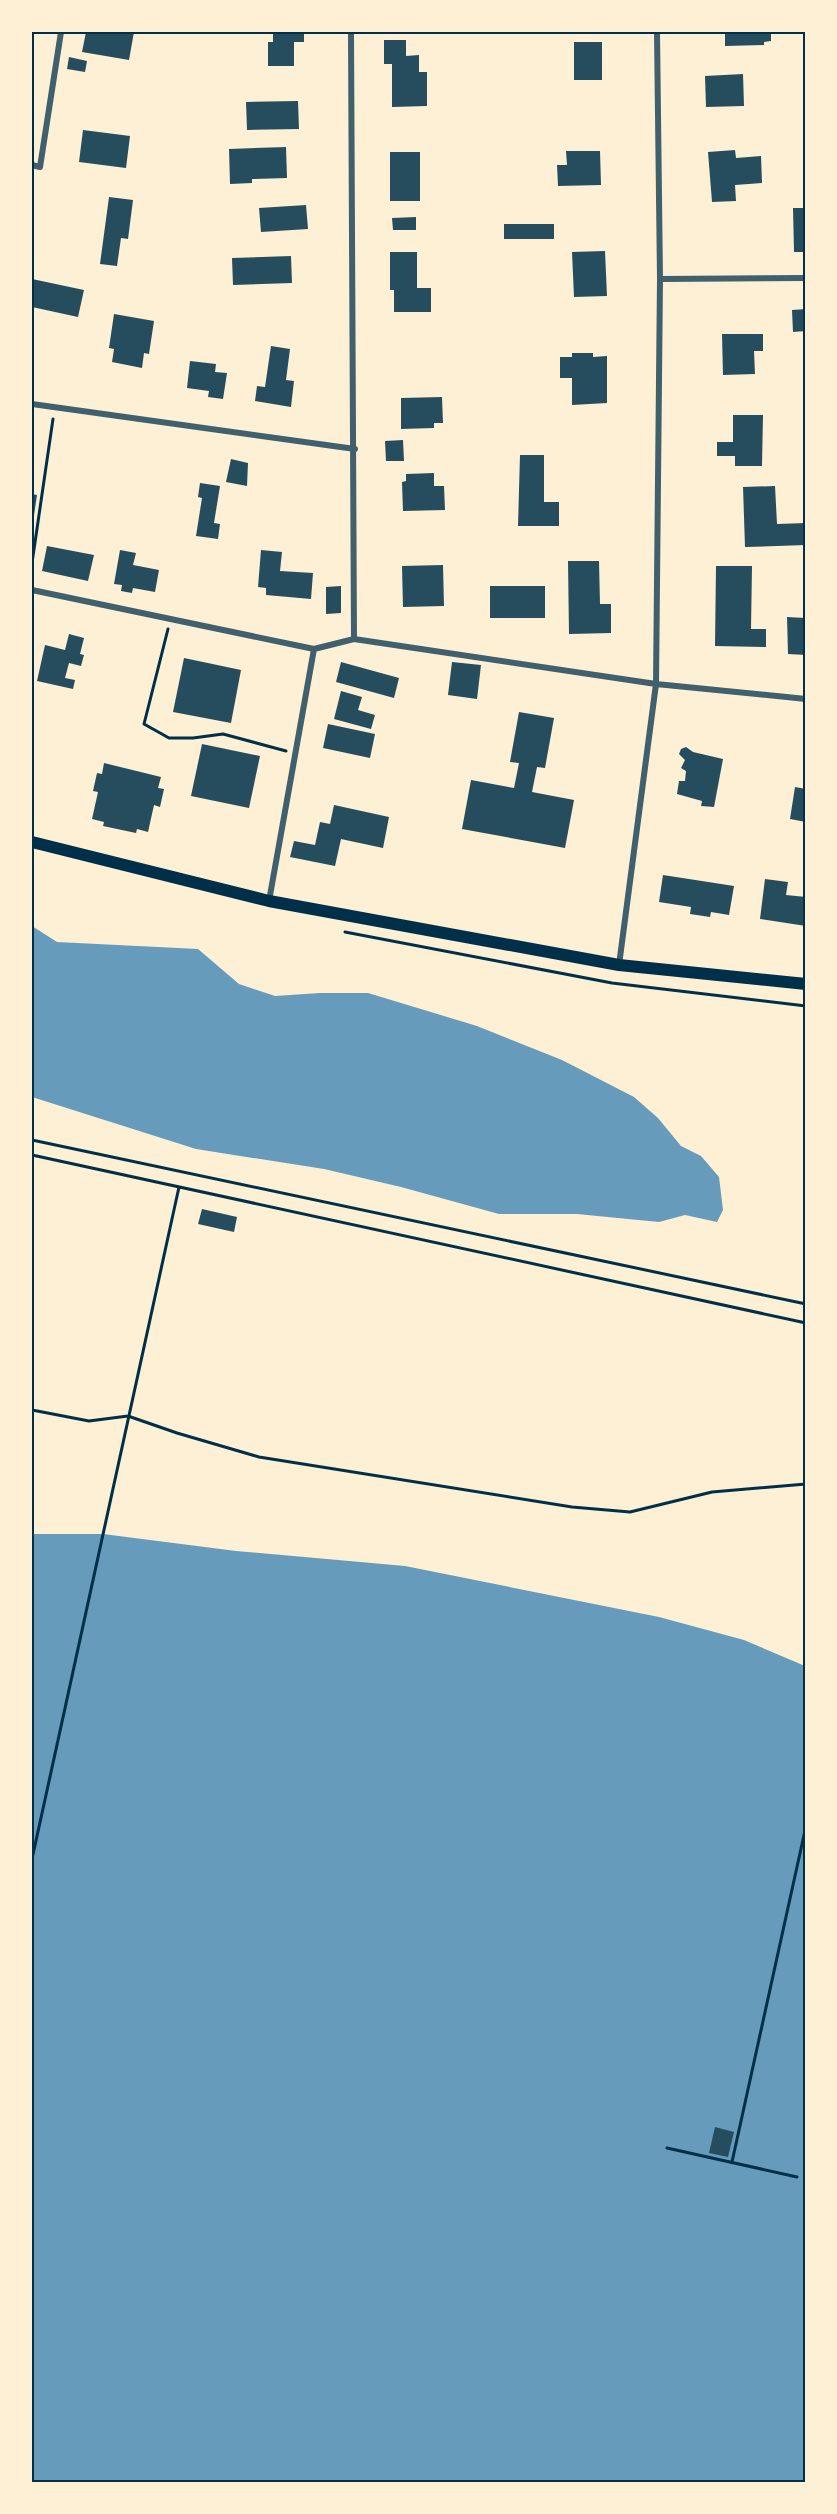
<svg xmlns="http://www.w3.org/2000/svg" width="837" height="2514" viewBox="0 0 837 2514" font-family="'DejaVu Sans',sans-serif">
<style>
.water{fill:#669bbc}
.building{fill:#264d5e}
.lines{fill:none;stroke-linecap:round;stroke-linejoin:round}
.path{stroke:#003049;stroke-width:3}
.minor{stroke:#3f606c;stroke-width:6}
.secondary{stroke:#003049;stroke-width:12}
.neatline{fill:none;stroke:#003049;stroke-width:2}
</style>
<rect width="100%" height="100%" fill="#fdf0d5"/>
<!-- water -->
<path class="water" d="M32 926 57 942 198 949 239 984 275 996 320 993H368L477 1026 562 1060 634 1097 658 1118 681 1146 701 1156 719 1177 723 1210 717 1222 685 1215 659 1222 577 1214H499L401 1187 324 1169 196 1149 32 1097Z
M32 1534H103L236 1551 405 1566 659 1617 744 1640 805 1666V2482H32Z"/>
<!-- building -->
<path class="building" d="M86 32H134L129 60 82 52Z
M273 32H304V42H294V66H268V42H273Z
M725 32H771V41L764 42V45L725 46Z
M384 40H406V56L419 55V72H427V106L392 107V64H384Z
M574 42H602V80H574Z
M69 57 87 61 85 72 67 69Z
M743 74 744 106 706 107 705 76Z
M298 101 299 129 247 130 246 102Z
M83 130 130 136 126 168 79 162Z
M286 147 287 178 252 179V183L230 184 229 149Z
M735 150 736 158 761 156 762 183 735 185 736 201 712 202 708 152Z
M566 151H600L601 185 558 186 557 165H567Z
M390 152H420V201H390Z
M109 197 133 200 128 239 121 238 117 266 100 264Z
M306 205 308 229 261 232 259 208Z
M793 208H806V252H794Z
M416 217V230H393L392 218Z
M504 224H554V239H504Z
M605 251 607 296 574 297 572 252Z
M390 252H417V288H431V312H394V290H390Z
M291 256 292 283 233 285 232 258Z
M32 279 84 290 78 317 32 307Z
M806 309V331L793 332 792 310Z
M114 314 154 321 149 354 144 353 142 368 112 362 114 349 109 348Z
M722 334H763V351H754L755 374 723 375Z
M271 346 290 349 286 380 294 381 291 407 255 401 257 386 265 387Z
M572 353H593V357L607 356V403L572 405V378H560V357H572Z
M190 361 216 364 215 372 227 373 223 399 208 397 209 391 187 388Z
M442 397 443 423H434V428L401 429V398Z
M733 415H763L762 466H735V456H717V442H733Z
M403 440 404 461H386L385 441Z
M520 455H544V502H559V526H518Z
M231 459 248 463 247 486 226 482Z
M434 473V486H444L445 510 403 511 402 482 406 481V474Z
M200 483 220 486 214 523 220 524 218 539 196 536 202 498 198 497Z
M775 486 777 524 806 523V545L745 547 743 487Z
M32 494 37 495 33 522 32 521Z
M47 546 94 555 88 581 42 571Z
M120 550 136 553 133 565 159 570 155 592 133 588 132 593 121 591 122 585 114 584Z
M261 550 282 552 280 571 313 573 311 599 266 595V588L258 587Z
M568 561H599L600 604H611V633L569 634Z
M443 565 444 606 403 607 402 566Z
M716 566H752L751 629H766V647L715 646Z
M341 586V613L326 614V587Z
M490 586H545V618H490Z
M787 617 806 618V655L788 654Z
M69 634 84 638 80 654 84 655 81 666 69 663 65 678 75 680 73 689 37 681 45 645 65 650Z
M184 658 241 670 231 723 173 712Z
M341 662 399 678 394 698 336 682Z
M452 662 481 665 477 699 448 695Z
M341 691 362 697 358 710 375 715 371 729 334 719Z
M519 712 554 718 545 768 537 767 532 792 574 800 565 848 462 829 471 780 514 788 519 763 510 762Z
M328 724 375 734 370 758 323 748Z
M202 744 260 756 249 808 191 796Z
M686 747 693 752 723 759 714 807 701 806 702 801 677 794 679 781H685L686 771 681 768 685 760 679 754 681 749Z
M104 763 161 777 158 788 164 789 160 807 154 805 148 832 137 829 136 833 103 826 104 822 92 819 98 792 93 791 97 773 102 774Z
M795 787 806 789V822L790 819Z
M334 805 389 817 383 848 341 839 335 866 290 857 294 841 315 845 320 822 330 824Z
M663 875 734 886 729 915 711 912 710 917 690 914 691 907 659 902Z
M765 879 788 882 786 895 806 897V926L760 919Z
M202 1209 237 1217 234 1232 198 1224Z
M715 2127 734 2132 728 2157 709 2153Z"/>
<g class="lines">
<!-- path -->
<path class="path" d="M32 563 53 419
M168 629 144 724 169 738H193L223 734 286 751
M345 932 612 983 806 1006
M32 1140 806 1304
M32 1155 806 1323
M32 1410 89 1421 128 1416 177 1433 259 1457 572 1507 630 1512 712 1492 806 1484
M32 1859 179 1187
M667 2148 797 2177
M732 2162 806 1826"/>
<!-- minor -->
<path class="minor" d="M351 32 354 639
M32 165 40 167 61 32
M660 279 806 278
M32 404 355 449
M32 590 314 649 354 639 656 684 806 699
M269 901 314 649
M619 965 656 684 660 279 657 32"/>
<!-- secondary -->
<path class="secondary" d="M32 842 269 901 619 965 806 984"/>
</g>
<!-- border -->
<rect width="837" height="2514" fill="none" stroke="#fdf0d5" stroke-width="66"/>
<rect x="33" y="33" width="771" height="2448" class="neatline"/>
</svg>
